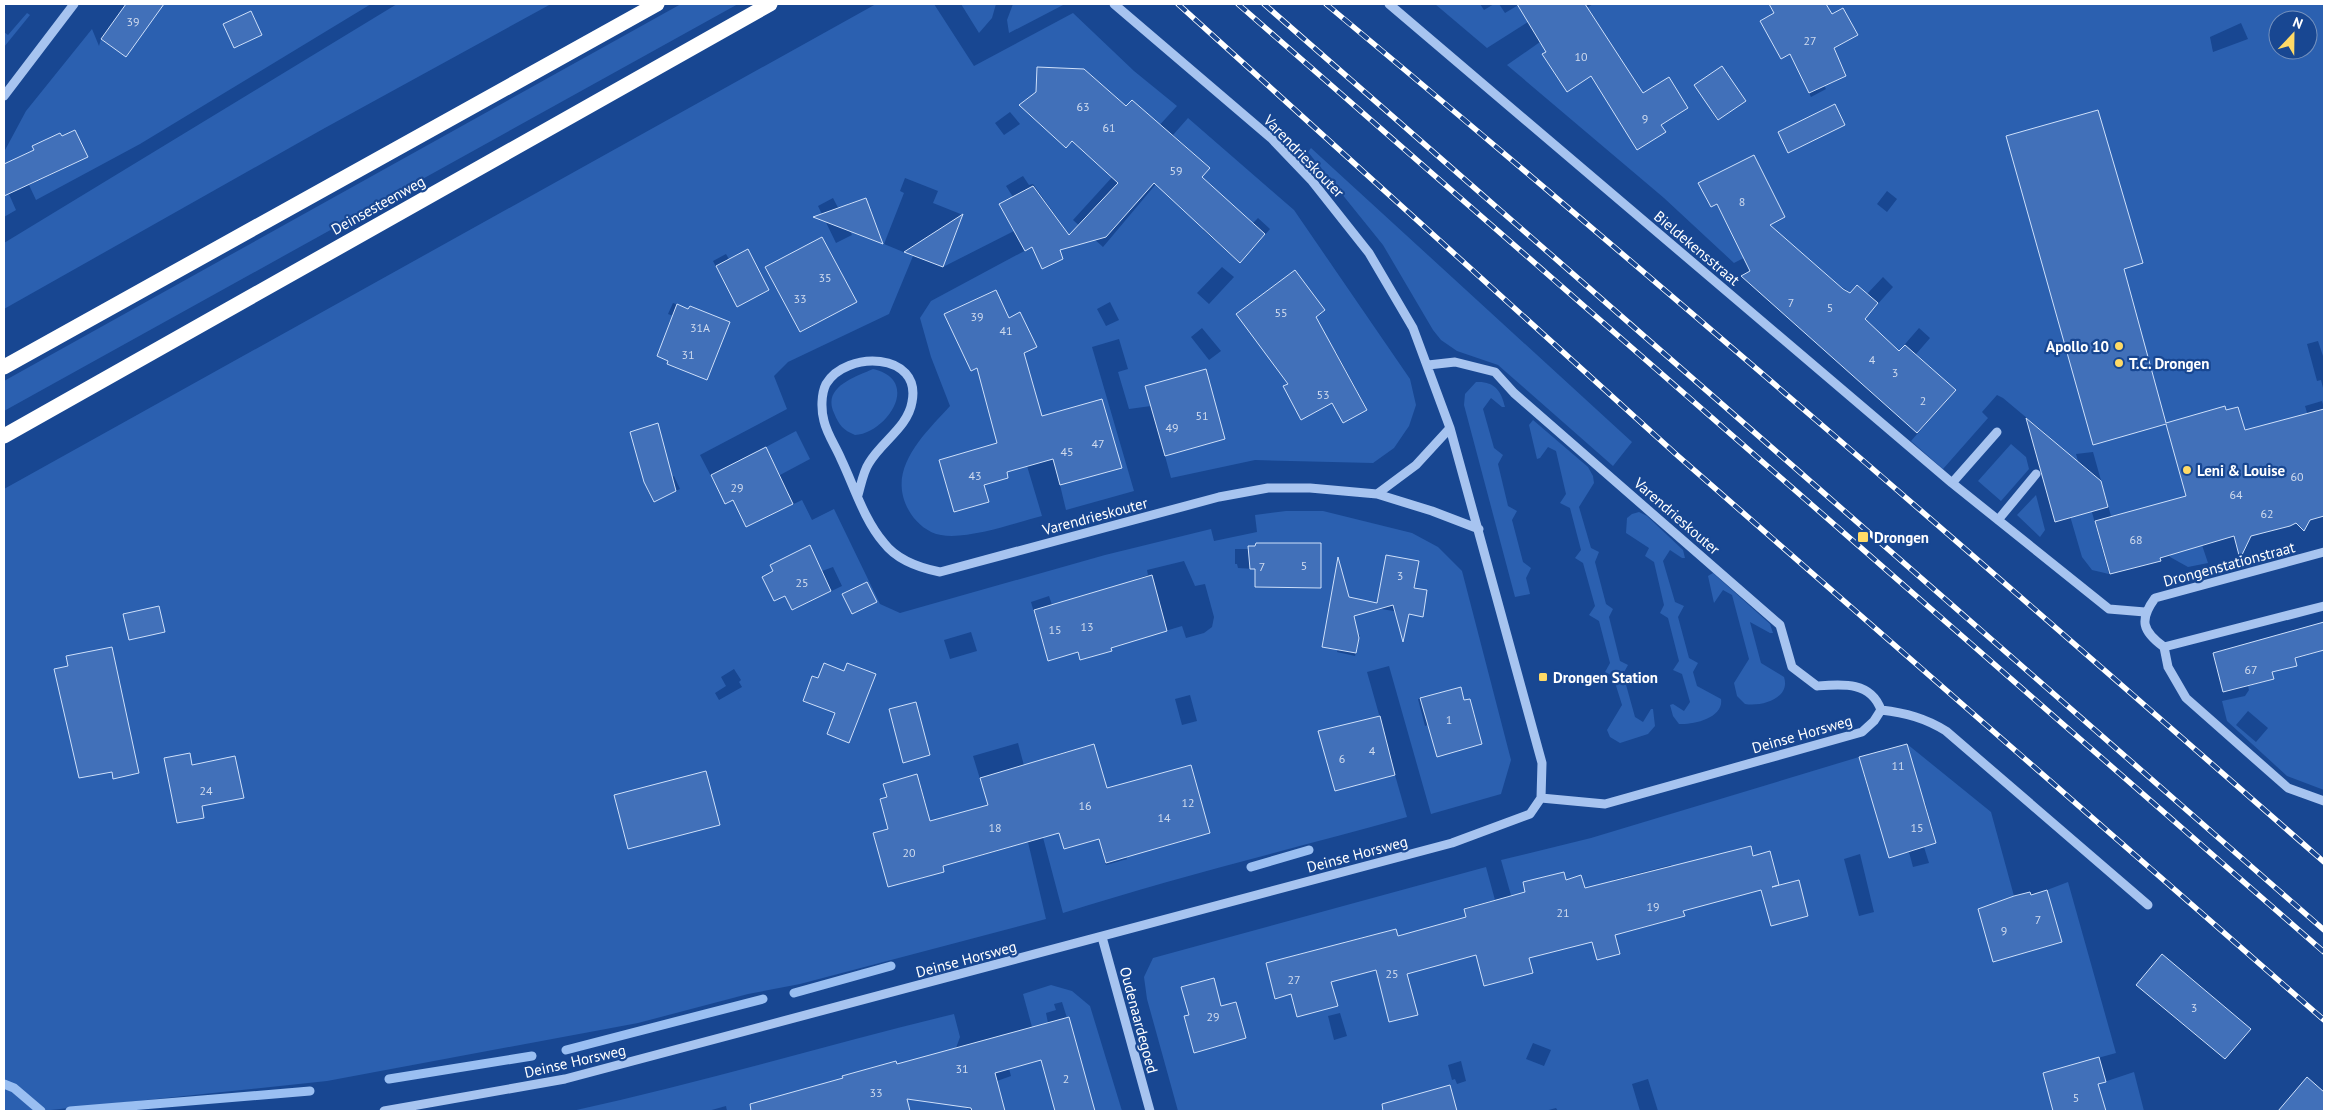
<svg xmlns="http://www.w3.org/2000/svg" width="2328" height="1115" viewBox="0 0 2328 1115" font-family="'PT Sans',sans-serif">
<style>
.green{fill:#2b60b0;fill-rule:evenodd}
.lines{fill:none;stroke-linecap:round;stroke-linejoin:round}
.stream{stroke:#9abff2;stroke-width:9}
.building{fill:#4170b9;stroke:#cee0fb}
.minor{stroke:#a7c4f0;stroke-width:9}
.highway{stroke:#fff;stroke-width:15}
.rail-casing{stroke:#fff;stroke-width:5.5}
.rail{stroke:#184792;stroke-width:4;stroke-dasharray:11;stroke-linecap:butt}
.poi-dot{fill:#ffda66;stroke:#184792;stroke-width:2}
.labels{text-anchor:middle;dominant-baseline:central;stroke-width:4.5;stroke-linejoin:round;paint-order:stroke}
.number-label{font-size:12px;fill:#d0dbee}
.street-label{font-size:15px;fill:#fff;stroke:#184792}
.poi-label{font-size:15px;font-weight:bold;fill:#fff;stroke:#184792;text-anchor:start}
</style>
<rect width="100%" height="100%" fill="#184792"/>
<!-- green -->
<path class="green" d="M164 4H371L140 144 36 200 29 185 88 157 75 130 62 136 60 133 32 146 34 150 4 164V152L26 111 92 29 99 46 101 39 126 56ZM251 11 262 35 234 48 223 24Z
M397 4H551L323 129 4 309V243Z
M681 4H738L4 411V381Z
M876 4H934L974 66 1073 13 1134 71 1177 106 1073 220 1103 247 1156 184 1210 168 1173 135 1188 118 1294 210 1410 379 1416 405 1409 426 1394 448 1373 463 1255 460 1171 478 1165 456 1225 439 1209 382 1151 406 1129 409 1118 372 1128 369 1119 339 1092 347 1134 491 1066 510 1060 485 1121 468 1104 406 1084 411 1074 418 1071 408 1054 413 1044 426 1032 380 1016 385 1013 419 1042 516C1015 523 967 540 941 535 928 533 917 523 911 514 883 471 924 435 950 406L931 357 920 318 931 301 1056 234 1052 227 1060 222 1033 184 1029 185 1023 176 1006 186 1013 197 999 205 1014 231 943 267 963 215 933 203 938 191 905 178 900 191 904 193 884 244 913 256 889 314 788 362 774 376 787 409 700 455 725 503 733 500 746 527 802 500 812 520 834 509 880 604 900 613 1105 555 1211 529 1214 541 1257 532 1255 515 1286 511H1323L1412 533 1438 547 1462 571 1511 760 1501 794 1431 814 1389 666 1367 672 1380 718 1319 733 1335 791 1395 775 1407 817C1292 849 1176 877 1063 913L1018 743 973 756 988 805 961 813 973 858 1028 842 1046 919 800 984 748 994 638 1023 327 1081 41 1111H4V489ZM1090 74 1126 106 1132 100 1146 113 1072 141 1052 116ZM1010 112 1020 124 1004 135 995 123ZM833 198 852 235 836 243 818 206ZM866 198 876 226 858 232 848 204ZM1229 202 1253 223 1258 218 1270 229 1240 263 1203 230ZM822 237 857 302 801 332 771 279ZM748 250 769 290 756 297H755ZM726 254 740 279 727 287 713 261ZM1222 267 1234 277 1209 304 1197 293ZM1295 270 1325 310 1266 354ZM995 290 1009 318 1020 313 1037 347 1004 363 1000 357 971 370 944 314ZM1110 302 1119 320 1106 326 1097 309ZM673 303 688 309 690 306 730 322 707 380 667 364 668 361 657 356 676 317 668 314ZM1202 328 1221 351 1209 360 1191 337ZM1336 352 1367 409 1343 423 1332 403 1284 386 1320 366ZM998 443 1008 478 984 485 989 502 954 512 939 460ZM674 476 680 489 653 502 647 489ZM1256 543H1321V588L1255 587V569L1238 568 1237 564H1235V549H1248V546H1255ZM810 546 822 571 833 567 842 586 792 610 785 596 774 601 762 577 773 571 770 565ZM1387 555 1419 562 1414 588 1427 591 1422 616 1376 608ZM1184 561 1195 586 1205 584 1214 617 1212 627 1204 633 1186 638 1182 626 1152 635 1136 579 1148 575 1147 570ZM867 582 876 602 852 614 842 594ZM1094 592 1112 651 1080 660 1077 652 1048 661 1031 602 1049 596 1052 605ZM1332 594 1330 648V649L1322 647ZM1342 631 1360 635 1355 656 1337 652ZM971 632 977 651 950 659 944 640ZM824 663 844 671 847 663 876 674 849 743 827 734 835 713 803 701 812 676 818 678ZM734 669 741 680 739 682 742 687 719 700 715 693 726 686 721 677ZM1460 687 1468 716 1474 713 1482 744 1454 752 1428 725 1425 726 1418 699ZM1190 695 1197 721 1182 725 1175 699ZM916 702 930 755 903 763 889 709ZM1094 744 1127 859 1106 865 1099 839 1064 849 1051 807 1064 803 1051 756ZM1191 765 1210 833 1159 848 1152 792 1147 777ZM914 775 918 785 886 794 883 784ZM921 787 944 872 888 887 873 833 888 829 880 799Z
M961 4H996L992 18 979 33Z
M1013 4H1065L1009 33 1007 20Z
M1435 4H1480L1484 10 1494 4H1499L1505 13 1520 4H1556L1487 48Z
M1593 4H1772L1769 5 1774 13 1760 21 1781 59 1808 45 1820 66 1838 56 1834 48 1858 35 1832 14 1826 4H2324V359L2318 341 2307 344 2317 381 2321 380 2324 392V408L2322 401 2305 406 2314 436 2324 433V463L2283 474 2269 424 2256 427 2266 464 2202 545 2208 563 2188 567 2170 557 2156 506 2111 516 2093 452 2076 454 2109 574 2092 570 2082 557 2046 434 2003 398 1997 395 1982 412 1988 418 1943 469 1911 441 1956 390 1905 367 1930 338 1919 328 1899 351 1877 331 1858 326 1893 287 1883 277 1867 294 1857 285 1850 293 1844 288 1840 293 1759 250 1734 263 1664 198 1507 65 1540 42 1546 52 1542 54 1567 91 1619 57 1587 8ZM2278 20H2308V50H2278ZM2241 23 2248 39 2213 52 2210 37ZM1840 63 1846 75 1831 83ZM1818 75 1826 89 1811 97 1804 82ZM1669 77 1688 108 1661 125 1665 131 1614 112ZM1737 88 1746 101 1717 120 1709 107ZM1835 104 1845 125 1788 153 1778 132ZM1699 183 1773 194 1785 217 1736 242 1717 205 1711 207ZM1887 191 1897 199 1887 212 1877 204ZM2225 406 2230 425 2207 411Z
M27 13 30 15 4 47V32L8 35Z
M1311 148 1632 442 1613 466 1498 365 1457 351 1441 340 1433 330 1383 245 1308 152Z
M4 183 16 210 4 217Z
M873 369C922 380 887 433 855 435 843 430 839 425 834 413 822 387 855 377 873 369Z
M1476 382C1494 381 1501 390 1505 407H1502L1491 398 1483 409 1494 448 1503 455 1498 464 1508 506 1517 511 1512 520 1523 562 1531 568 1526 578 1530 594 1515 597 1464 405 1465 394Z
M1533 420 1588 467 1593 476 1594 483 1579 507 1591 548 1599 552 1595 562 1606 604 1613 609 1609 617 1620 661 1628 665 1623 674 1635 717 1643 722 1651 709H1653L1655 726 1648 734 1620 743 1610 737 1607 730 1622 705 1613 676 1605 672 1610 663 1599 621 1589 615 1595 606 1583 563 1575 558 1581 550 1570 508 1560 503 1566 494 1556 451 1548 447 1540 458 1537 459 1529 425Z
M796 431 810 459 780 475 766 447Z
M2011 444 2026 457 2029 469 2001 501 1978 481Z
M1640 479 1686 520 1681 526 1635 485Z
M2036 495 2045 530 2040 537 2017 515Z
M1639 512 1647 516 1683 550 1685 558H1682L1670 550 1663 561 1675 602 1684 606 1678 617 1689 658 1698 663 1693 672 1697 686 1721 699C1724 718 1693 725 1679 724L1673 716 1670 705 1673 704 1684 711 1690 702 1682 674 1673 670 1679 661 1668 618 1660 613 1664 605 1654 562 1645 556 1649 548 1626 533 1627 518 1632 514Z
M1713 573 1770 624 1773 633H1770L1750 622 1761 663 1784 677C1791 698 1762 707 1745 704L1737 696 1734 683 1749 659 1732 595 1723 590 1714 603 1708 576Z
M2324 650V790L2287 776 2227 721 2222 701 2245 696 2249 690 2248 686 2274 679 2272 672 2296 666 2295 659ZM2248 711 2268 728 2256 742 2236 725Z
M1907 744 1991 812 2014 896 1978 909 1993 962 2062 942 2047 890 2068 882 2116 1053 2043 1073 2053 1111H1658L1648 1079 1632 1084 1640 1111H1558L1556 1108 1545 1111H1178L1147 999 1144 977 1153 958 1486 867 1495 900 1464 908 1466 917 1442 964 1476 955 1484 986 1533 973 1501 860 1591 838 1859 757 1869 793 1916 778ZM1925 802 1936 843 1924 847 1929 863 1913 867 1909 852 1889 857 1877 816ZM1750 846 1753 856 1770 852 1779 885 1799 881 1808 916 1771 926 1761 890 1708 857ZM1860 854 1874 912 1859 916 1844 859ZM1671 865 1685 916 1631 931 1613 880ZM1564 872 1566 880 1581 876 1594 920 1529 907 1523 882ZM1396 929 1417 1015 1389 1022 1376 970 1353 976 1344 942ZM1311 951 1291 994 1275 998 1266 963ZM1214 978 1221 1006 1236 1002 1246 1038 1194 1053 1184 1017 1189 1015ZM1340 1013 1347 1036 1334 1040 1328 1016ZM1533 1043 1551 1050 1544 1066 1526 1059ZM1461 1061 1466 1081 1457 1084 1455 1079 1452 1080 1448 1065Z
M1051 985 1072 991 1090 1006 1122 1111H1092L1069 1017 1067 1018 1062 1002 1054 1004 1056 1010 1046 1013 1048 1023 1032 1027 1023 994Z
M954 1014 960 1037 956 1048 964 1107 972 1111H910L896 1061 842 1076 852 1111H811L805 1089 771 1099 774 1111H727L726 1106 708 1111H572C701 1083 826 1045 954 1014Z
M1008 1034 1017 1066 1035 1062 1032 1052 1038 1050 1055 1111H1005L997 1081 1011 1076 1000 1035Z
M2134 1072 2144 1111H2106L2098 1084Z"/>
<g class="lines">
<!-- stream -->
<path class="stream" d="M1251 867 1309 850
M794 993 891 966
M566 1050 763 999
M389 1079 532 1056
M4 1084 14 1088 41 1111
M70 1111 310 1091"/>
</g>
<!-- building -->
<path class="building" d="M126 4H164L126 57 101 39Z
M1517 4H1585L1643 93 1669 77 1688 108 1661 125 1666 132 1637 150 1591 76 1567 92 1542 54 1546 52Z
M1769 4H1826L1832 14 1843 8 1858 35 1834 48 1846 76 1809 93 1790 54 1781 59 1760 21 1774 13Z
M251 11 262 35 234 48 223 24Z
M1722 66 1746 101 1718 120 1694 85Z
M1037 67 1084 69 1126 106 1132 100 1210 168 1202 177 1265 234 1240 263 1154 183 1106 237 1060 250 1063 259 1042 269 1032 247 1025 251 999 204 1033 186 1069 235 1118 183 1072 141 1066 148 1019 105 1036 92Z
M1835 104 1845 125 1788 153 1778 132Z
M2098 110 2143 263 2124 269 2166 423 2225 406 2226 410 2238 407 2245 430 2324 409V516L2310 520 2304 531 2296 523 2290 526 2251 536 2240 559 2234 536 2160 558 2161 561 2110 574 2095 521 2186 496 2166 424 2093 445 2006 136Z
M75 130 88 157 4 196V164L34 150 32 146 60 133 62 136Z
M1754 155 1785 217 1770 225 1843 289 1850 293 1857 285 1878 303 1865 319 1899 351 1905 345 1956 390 1917 433 1741 276 1750 271 1717 204 1711 207 1698 183Z
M866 198 883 244 813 217Z
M963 214 943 267 904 252Z
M822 237 857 302 800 332 765 267Z
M748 249 769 290 737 307 716 266Z
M1295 270 1325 310 1316 317 1367 410 1343 423 1332 403 1301 420 1283 386 1288 384 1236 314Z
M996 290 1009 318 1020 312 1037 347 1024 353 1042 416 1102 399 1122 468 1060 485 1053 459 1007 472 1008 478 984 485 989 502 954 512 939 460 997 443 977 368 971 371 944 314Z
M677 304 688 309 690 306 730 322 707 380 667 364 668 361 657 356Z
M1206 369 1225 439 1165 456 1145 386Z
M2026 418 2101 481 2108 507 2055 522Z
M658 423 676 491 654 502 644 482 630 432Z
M766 447 793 504 746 527 733 500 725 504 711 475Z
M1256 543H1321V588L1255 587V569H1250L1248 546H1255Z
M810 545 831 591 792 610 785 596 774 601 762 577 773 571 770 565Z
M1386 555 1419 561 1414 588 1427 590 1423 617 1409 614 1403 642 1393 605 1354 616 1359 638 1356 653 1322 647 1338 557 1349 597 1377 603Z
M1152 575 1167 631 1111 648 1112 651 1080 660 1078 652 1048 661 1034 610Z
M867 582 877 602 852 614 842 594Z
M159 606 165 632 129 640 123 614Z
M2324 622V650L2295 658 2297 666 2272 672 2274 679 2223 692 2213 653Z
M112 647 139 773 113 779 112 772 79 778 54 669 68 666 66 656Z
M824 663 844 671 847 663 876 674 849 743 827 734 835 713 803 701 812 676 818 678Z
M1461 687 1464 700 1470 699 1482 744 1437 757 1420 698Z
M916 702 930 755 903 763 889 709Z
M1380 716 1395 775 1335 791 1318 731Z
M1094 744 1107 788 1191 765 1210 833 1106 863 1099 839 1064 849 1059 833 943 866 944 872 888 887 873 833 888 829 880 799 887 797 883 784 917 774 930 821 988 805 980 778Z
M1907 744 1936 843 1889 858 1859 757Z
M190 753 192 765 235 756 244 798 202 806 204 818 177 823 164 758Z
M706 771 720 825 628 849 614 795Z
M1751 846 1753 856 1770 851 1779 885 1772 887 1799 880 1808 916 1771 926 1761 890 1683 911 1685 916 1615 935 1620 954 1597 960 1592 942 1529 958 1533 973 1484 986 1476 955 1407 974 1418 1015 1389 1022 1376 970 1331 982 1338 1006 1297 1017 1291 994 1275 999 1266 963 1396 929 1398 936 1466 917 1464 909 1525 892 1523 882 1564 872 1566 880 1581 875 1585 888Z
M2047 890 2062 942 1993 962 1978 909 2014 896 2030 892 2031 895Z
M2162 954 2251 1029 2225 1059 2136 985Z
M1214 978 1221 1006 1236 1002 1246 1038 1194 1053 1184 1016 1189 1015 1181 987Z
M1069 1017 1095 1111H1055L1041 1060 995 1073 1005 1111H972L971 1108 907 1099 910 1111H751L750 1104 843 1078 842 1076 896 1061 897 1064Z
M2099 1057 2106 1082 2098 1084 2106 1111H2053L2043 1073Z
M2307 1077 2324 1092V1111H2278Z
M1450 1085 1457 1111H1383L1382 1104Z"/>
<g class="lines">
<!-- minor -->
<path class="minor" d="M1389 4 1952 483 2109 609 2145 612
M4 96 74 4
M1428 365 1455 362 1495 372 1514 393 1780 625 1792 667 1817 686C1842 684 1871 681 1881 710
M1952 483 1997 432
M1377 494 1416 465 1450 428
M858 495C861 485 863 472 869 463 881 442 908 427 912 402 922 352 846 350 826 384 821 394 821 410 824 421 827 434 836 447 841 459 854 486 864 520 884 543 897 560 920 568 940 572L1219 497 1268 488H1310L1377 494 1432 511 1479 529
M1998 520 2036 474
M2164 647C2142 631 2139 620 2155 598L2324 552
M2164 647 2168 667 2186 698 2288 788 2324 801
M2164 647 2324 606
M1881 710C1906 713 1925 718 1946 731L2148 905
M1541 798 1605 804 1862 732 1874 721 1881 710
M1102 937 1150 1111
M384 1111 565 1079 1452 843 1530 814 1541 798 1542 763 1450 428 1413 328 1369 253 1312 181 1271 138 1114 4"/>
<!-- highway -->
<path class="highway" d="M4 367 657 4
M4 436 770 4"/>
<!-- rail casing -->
<g class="rail-casing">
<path id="rail" d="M1178 4 1678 456 2324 1020
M1238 4 2324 952
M1264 4 2324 930
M1326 4C1663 285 1994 573 2324 862"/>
</g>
<!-- rail -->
<use href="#rail" class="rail"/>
</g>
<!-- markers -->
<g class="poi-dot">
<circle cx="2119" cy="346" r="5"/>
<circle cx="2119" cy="363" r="5"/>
<circle cx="2187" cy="470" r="5"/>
<rect x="1857" y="531" width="12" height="12" rx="2.5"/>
<rect x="1538" y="672" width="10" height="10" rx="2.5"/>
</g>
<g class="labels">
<!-- number labels -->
<g class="number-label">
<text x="133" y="21">39</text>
<text x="1810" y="40">27</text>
<text x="1581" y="56">10</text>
<text x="1083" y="106">63</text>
<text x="1645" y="118">9</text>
<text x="1109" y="127">61</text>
<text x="1176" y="170">59</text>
<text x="1742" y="201">8</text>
<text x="825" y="277">35</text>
<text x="800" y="298">33</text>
<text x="1791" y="302">7</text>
<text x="1830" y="307">5</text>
<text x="1281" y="312">55</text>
<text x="977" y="316">39</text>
<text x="700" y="327">31A</text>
<text x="1006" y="330">41</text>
<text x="688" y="354">31</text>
<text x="1872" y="359">4</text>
<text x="1895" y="372">3</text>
<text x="1323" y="394">53</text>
<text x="1923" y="400">2</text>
<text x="1202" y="415">51</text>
<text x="1172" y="427">49</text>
<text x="1098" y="443">47</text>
<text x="1067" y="451">45</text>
<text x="975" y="475">43</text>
<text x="2297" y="476">60</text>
<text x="737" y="487">29</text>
<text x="2236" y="494">64</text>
<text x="2267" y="513">62</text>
<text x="2136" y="539">68</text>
<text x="1304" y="565">5</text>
<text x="1262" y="566">7</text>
<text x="1400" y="575">3</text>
<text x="802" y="582">25</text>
<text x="1087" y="626">13</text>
<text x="1055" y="629">15</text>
<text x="2251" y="669">67</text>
<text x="1449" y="719">1</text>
<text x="1372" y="750">4</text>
<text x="1342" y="758">6</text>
<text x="1898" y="765">11</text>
<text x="206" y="790">24</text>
<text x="1188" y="802">12</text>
<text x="1085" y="805">16</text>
<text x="1164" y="817">14</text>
<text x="995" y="827">18</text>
<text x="1917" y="827">15</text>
<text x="909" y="852">20</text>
<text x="1653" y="906">19</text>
<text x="1563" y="912">21</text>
<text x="2038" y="919">7</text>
<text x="2004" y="930">9</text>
<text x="1392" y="973">25</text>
<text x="1294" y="979">27</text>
<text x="2194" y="1007">3</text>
<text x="1213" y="1016">29</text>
<text x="962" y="1068">31</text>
<text x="1066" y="1078">2</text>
<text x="876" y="1092">33</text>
<text x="2076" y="1097">5</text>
</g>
<!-- street labels -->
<g class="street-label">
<text transform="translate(1304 156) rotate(46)">Varendrieskouter</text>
<text transform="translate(378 205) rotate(-29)">Deinsesteenweg</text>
<text transform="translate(1697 248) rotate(40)">Bieldekensstraat</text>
<text transform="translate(1095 516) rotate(-15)">Varendrieskouter</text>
<text transform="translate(1677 516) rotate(41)">Varendrieskouter</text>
<text transform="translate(2229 564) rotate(-15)">Drongenstationstraat</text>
<text transform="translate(1802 734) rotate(-16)">Deinse Horsweg</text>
<text transform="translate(1357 854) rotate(-15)">Deinse Horsweg</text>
<text transform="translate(966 959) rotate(-15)">Deinse Horsweg</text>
<text transform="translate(1139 1020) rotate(75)">Oudenaardegoed</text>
<text transform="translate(575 1061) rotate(-13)">Deinse Horsweg</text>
</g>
<!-- poi labels -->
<g class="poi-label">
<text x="2109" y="346" text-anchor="end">Apollo 10</text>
<text x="2129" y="363">T.C. Drongen</text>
<text x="2197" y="470">Leni &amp; Louise</text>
<text x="1874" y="537">Drongen</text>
<text x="1553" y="677">Drongen Station</text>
</g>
</g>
<!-- border -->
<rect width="2328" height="1115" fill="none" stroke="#ffffff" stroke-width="10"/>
<!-- north arrow -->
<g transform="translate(2293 35) rotate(22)"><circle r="24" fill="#184792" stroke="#7491be"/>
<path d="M0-4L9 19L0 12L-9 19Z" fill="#ffda66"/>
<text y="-8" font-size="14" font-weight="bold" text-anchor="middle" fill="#ffffff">N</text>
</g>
</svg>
